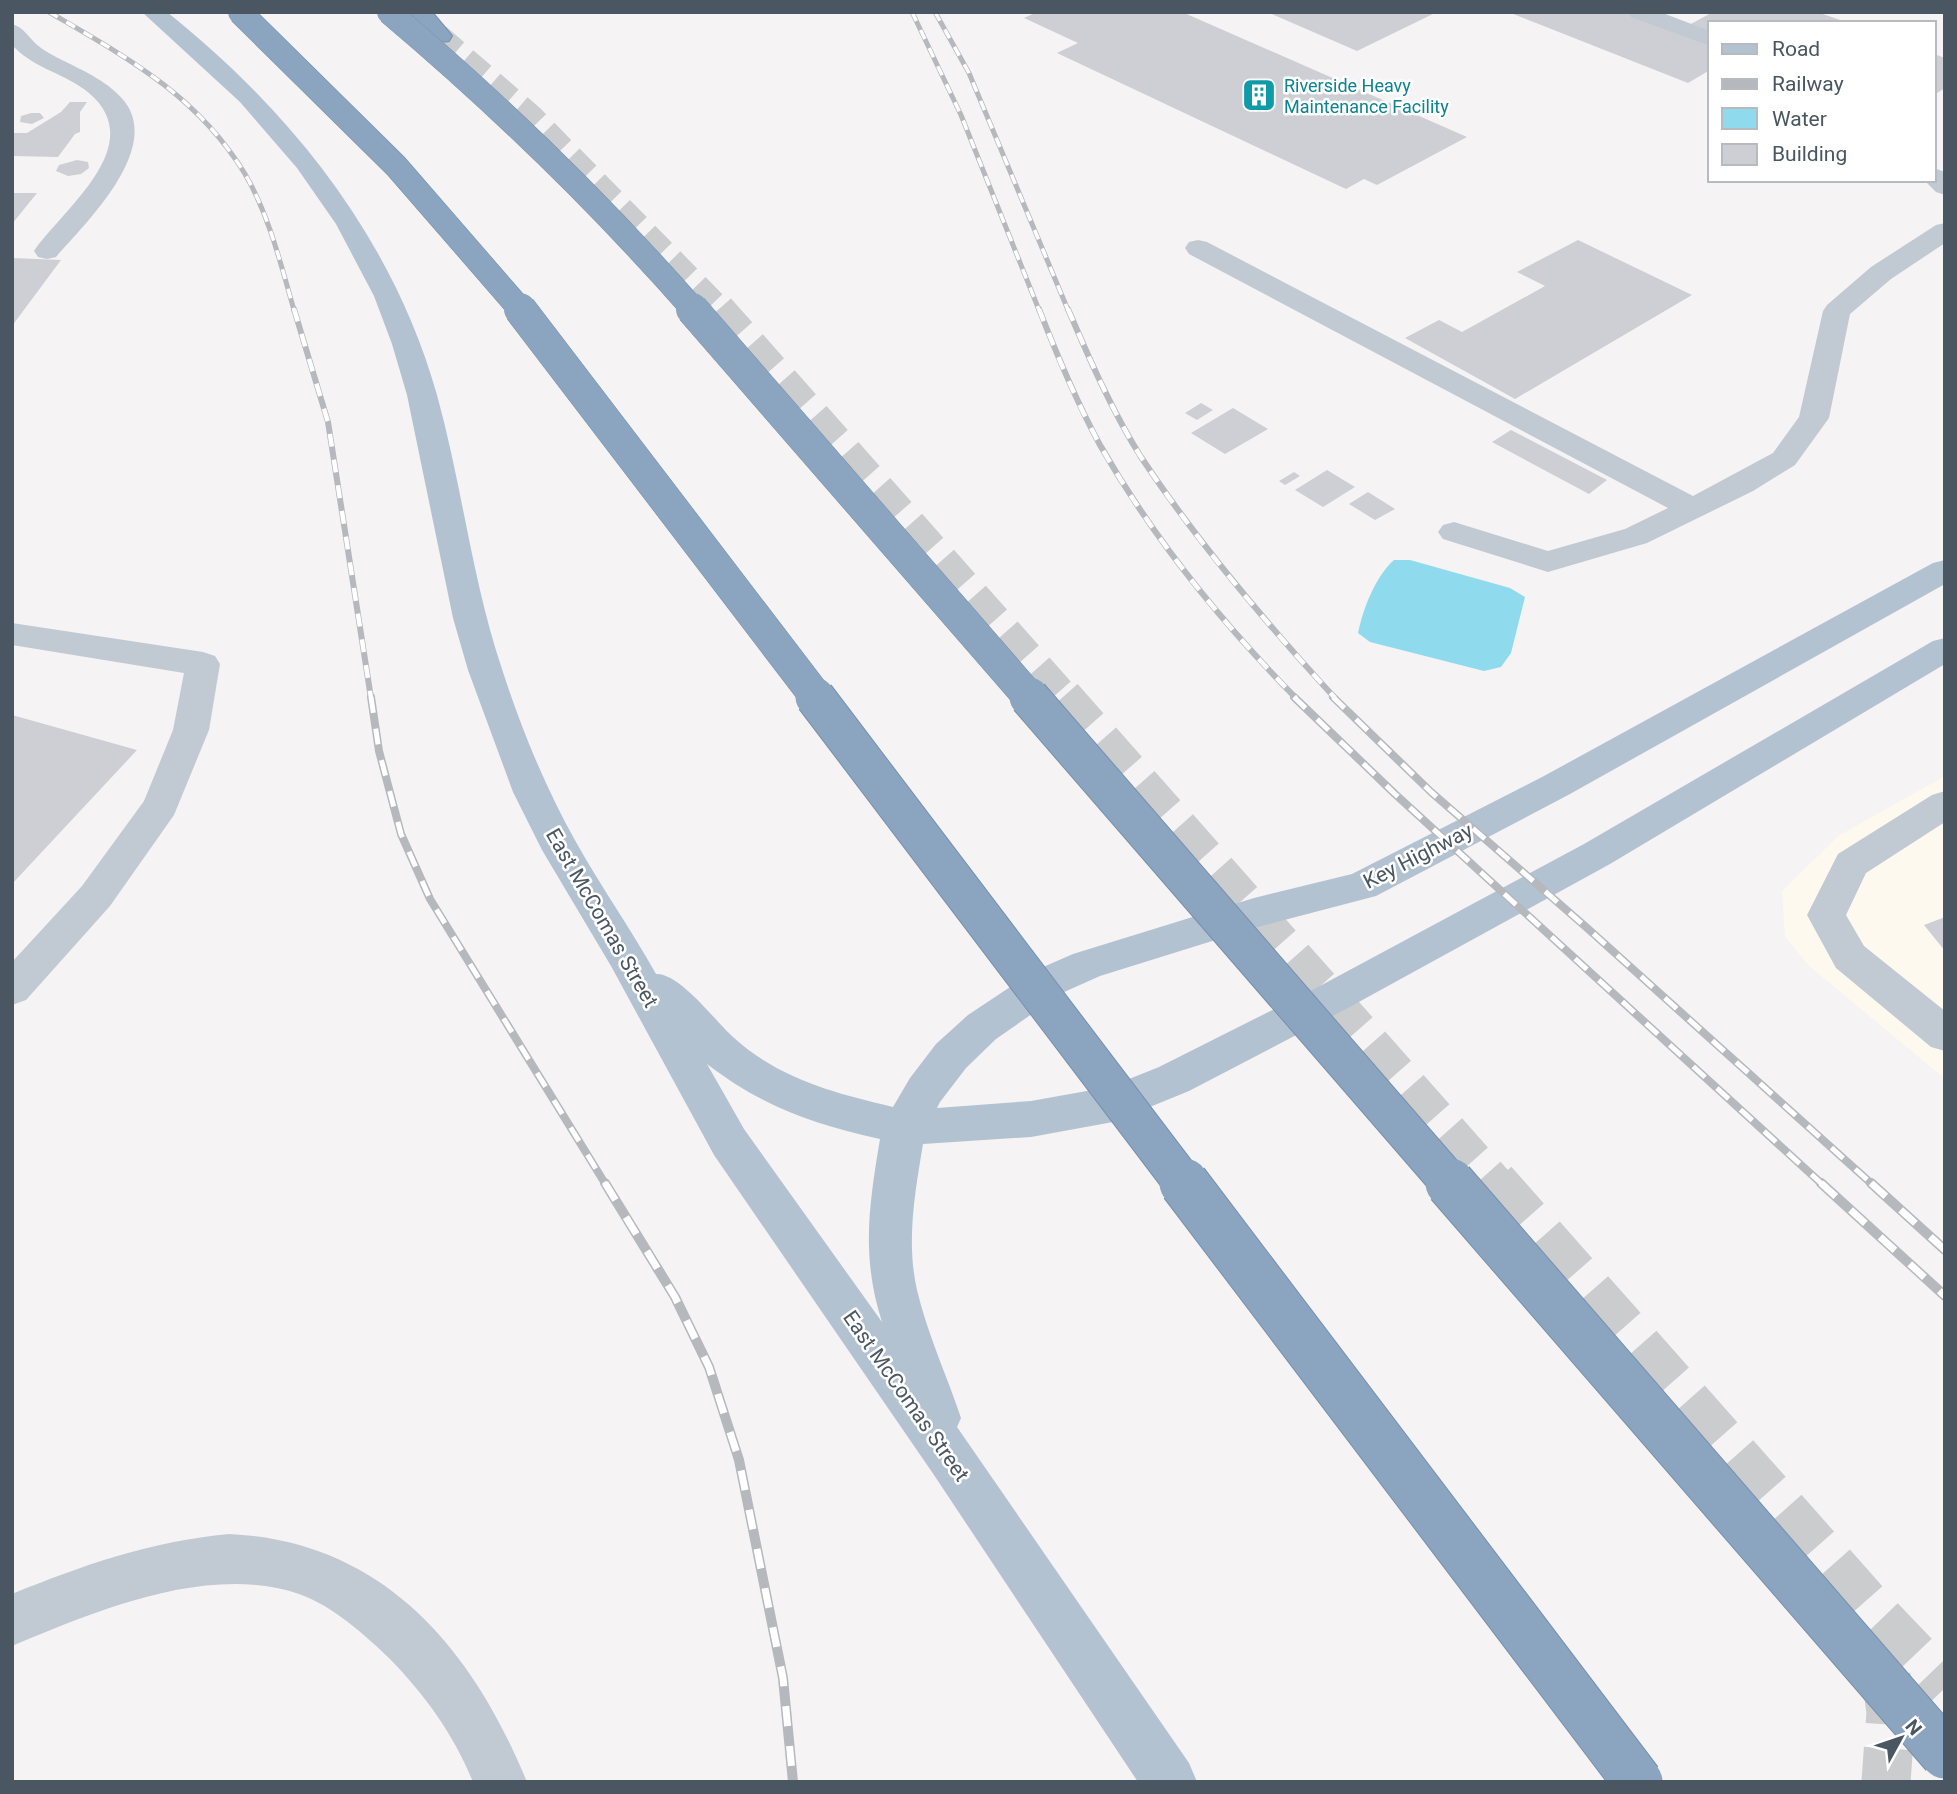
<svg xmlns="http://www.w3.org/2000/svg" width="1957" height="1794" viewBox="0 0 1957 1794" font-family="Roboto,sans-serif">
<style>
.commercial{fill:#fdf9ef}
.water{fill:#90daee}
.building{fill:#cdcfd5}
.lines{fill:none;stroke-linecap:round;stroke-linejoin:round}
.major-tunnel-far3{stroke:#caccce;stroke-width:24;stroke-dasharray:24 12;stroke-linecap:butt}
.major-tunnel-far2{stroke:#caccce;stroke-width:32;stroke-dasharray:32 16;stroke-linecap:butt}
.major-tunnel-far1{stroke:#caccce;stroke-width:39;stroke-dasharray:39 19;stroke-linecap:butt}
.major-tunnel{stroke:#caccce;stroke-width:49;stroke-dasharray:49 24;stroke-linecap:butt}
.highway-casing{stroke:#7690ad;stroke-width:2}
.minor{fill:#c1cad2;fill-rule:evenodd}
.major{fill:#b3c2d1;fill-rule:evenodd}
.highway{fill:#8ba5c1;fill-rule:evenodd}
.rail-far3-casing{stroke:#b5b8bd;stroke-width:5}
.rail-far2-casing{stroke:#b5b8bd;stroke-width:6}
.rail-far1-casing{stroke:#b5b8bd;stroke-width:8}
.rail-casing{stroke:#b5b8bd;stroke-width:10}
.rail-far3{stroke:#fff;stroke-width:3.5;stroke-dasharray:10;stroke-linecap:butt}
.rail-far2{stroke:#fff;stroke-width:4.5;stroke-dasharray:13;stroke-linecap:butt}
.rail-far1{stroke:#fff;stroke-width:5;stroke-dasharray:16;stroke-linecap:butt}
.rail{stroke:#fff;stroke-width:7;stroke-dasharray:20;stroke-linecap:butt}
.highway-bridge-far3-casing{stroke:#7690ad;stroke-width:25;stroke-linecap:butt}
.highway-bridge-far2-casing{stroke:#7690ad;stroke-width:33;stroke-linecap:butt}
.highway-bridge-far1-casing{stroke:#7690ad;stroke-width:41;stroke-linecap:butt}
.highway-bridge-casing{stroke:#7690ad;stroke-width:51;stroke-linecap:butt}
.highway-bridge-far3{stroke:#8ba5c1;stroke-width:24}
.highway-bridge-far2{stroke:#8ba5c1;stroke-width:32}
.highway-bridge-far1{stroke:#8ba5c1;stroke-width:39}
.highway-bridge{stroke:#8ba5c1;stroke-width:49}
.labels{text-anchor:middle;dominant-baseline:central;stroke-width:5;stroke-linejoin:round;paint-order:stroke}
.far-culture-label{font-size:18px;fill:#0d838f;stroke:#fff;text-anchor:start}
.street-label{font-size:21px;fill:#4a5661;stroke:#fff}
</style>
<rect width="100%" height="100%" fill="#f5f3f3"/>
<!-- commercial -->
<path class="commercial" d="M1945 776V1079L1809 966 1785 937 1782 891 1838 836Z"/>
<!-- water -->
<path class="water" d="M1394 560H1410L1510 588 1525 597 1511 653 1501 667 1484 671 1370 642 1358 633C1363 609 1375 577 1394 560Z"/>
<!-- building -->
<path class="building" d="M1037 12H1182L1467 137 1377 185 1364 179 1346 189 1057 53 1078 43 1024 18Z
M1267 12H1437L1357 51Z
M1508 12H1630L1710 42V70L1688 83Z
M1713 12H1817L1846 22 1710 23V33L1689 25Z
M1934 54 1945 58V88L1934 95Z
M70 102H87L80 112V132L75 134 58 157 12 156V133H27L61 112Z
M31 113H40L44 118 32 124 20 122 21 116Z
M77 160 88 162 89 168 81 174 68 176 56 171 59 165Z
M12 193H37L12 224Z
M1578 240 1692 295 1515 399 1405 338 1439 320 1462 332 1545 286 1517 272Z
M12 258 61 260 12 326Z
M1201 403 1213 410 1197 420 1185 413Z
M1233 408 1268 429 1225 454 1191 433Z
M1511 430 1607 480 1589 494 1492 442Z
M1327 470 1355 487 1323 507 1295 490Z
M1294 472 1300 476 1285 485 1279 481Z
M1368 492 1395 509 1375 520 1349 504Z
M12 715 137 750 12 884Z
M1945 917V951L1924 925Z"/>
<g class="lines">
<!-- major-tunnel-far3 -->
<path class="major-tunnel-far3" d="M411 12 532 117 721 310"/>
<!-- major-tunnel-far2 -->
<path class="major-tunnel-far2" d="M719 309 1064 698"/>
<!-- major-tunnel-far1 -->
<path class="major-tunnel-far1" d="M1063 697 1495 1185"/>
<!-- major-tunnel -->
<path class="major-tunnel" d="M1493 1183 1876 1616 1945 1688
M1886 1676 1891 1712 1886 1782"/>
<!-- highway casing -->
<g class="highway-casing">
<path id="highway" d="M409 12H432L452 36 449 41C430 45 419 26 409 12Z"/>
</g>
<!-- minor -->
<path class="minor" d="M1628 12H1660L1710 31V46L1631 17Z
M12 24C23 27 28 36 36 44 44 51 54 56 64 61 86 72 109 82 125 102 161 150 86 223 56 257L47 259 38 257 34 251C63 209 150 145 89 93 66 74 36 69 15 48L12 45Z
M1934 168 1945 172V195L1936 192 1924 180H1934Z
M1945 223V243L1891 279 1850 314 1829 418 1795 465 1753 491 1647 543 1548 572 1443 539 1438 532 1443 525 1454 522 1548 551 1625 529 1668 508 1189 254 1185 248 1189 242 1198 240 1207 242 1693 496 1773 453 1799 417 1823 311 1827 305 1871 267 1936 225Z
M12 623 203 652 215 656 220 664 209 730 174 815 110 906 26 1000 12 1005V962L82 886 144 801 173 730 184 673 12 645Z
M1945 791V822L1866 873 1846 915 1864 946 1945 1011V1051L1931 1047 1836 968 1807 915 1838 854 1932 795Z
M229 1534C383 1541 472 1648 527 1782H473C454 1735 425 1695 390 1659 365 1635 333 1606 299 1594 208 1563 96 1611 12 1646V1594C83 1565 152 1541 229 1534Z"/>
<!-- major -->
<path class="major" d="M142 12H167C292 112 393 239 437 395 462 485 472 580 502 669 521 728 545 787 576 842 601 887 631 929 656 974 680 973 715 1021 733 1037 779 1079 834 1093 893 1107L910 1078 936 1044 968 1015 1034 971 1073 954 1254 898 1352 874 1544 776 1933 563 1945 560V584L1570 794 1376 896 1254 928 1100 976 1062 993 996 1039 966 1068 940 1102 937 1108 1031 1101 1109 1087 1159 1067 1318 987 1584 844 1933 641 1945 638V664L1610 864 1346 1009 1189 1091 1113 1122 1031 1137 923 1144C915 1192 906 1242 917 1290 927 1333 947 1376 961 1418L957 1427 1189 1763 1197 1782H1138L934 1475 714 1155 611 966 542 850 513 792 468 670 453 618 407 395 392 344 374 296 336 224 297 168 240 102ZM707 1064C763 1107 813 1124 880 1139 869 1205 861 1257 882 1322L744 1129Z"/>
<!-- highway -->
<use href="#highway" class="highway"/>
<!-- rail-far3 casing -->
<g class="rail-far3-casing">
<path id="rail-far3" d="M49 12C126 57 197 95 245 174 269 215 281 265 294 310
M912 12 961 115 1039 310
M935 12 969 73 1068 310"/>
</g>
<!-- rail-far2 casing -->
<g class="rail-far2-casing">
<path id="rail-far2" d="M294 309 328 422 371 698
M1039 309C1057 355 1076 401 1100 445 1153 538 1221 622 1296 698
M1068 309C1089 358 1112 411 1141 457 1198 543 1265 622 1335 698"/>
</g>
<!-- rail-far1 casing -->
<g class="rail-far1-casing">
<path id="rail-far1" d="M371 697 379 751 401 834 430 899 606 1185
M1294 697 1395 794 1823 1185
M1333 697 1431 792 1586 927 1873 1185"/>
</g>
<!-- rail casing -->
<g class="rail-casing">
<path id="rail" d="M605 1183 675 1297 709 1367 739 1460 783 1678 793 1782
M1821 1183 1945 1296
M1871 1183 1945 1250"/>
</g>
<!-- rail-far3 -->
<use href="#rail-far3" class="rail-far3"/>
<!-- rail-far2 -->
<use href="#rail-far2" class="rail-far2"/>
<!-- rail-far1 -->
<use href="#rail-far1" class="rail-far1"/>
<!-- rail -->
<use href="#rail" class="rail"/>
<!-- highway-bridge-far3 casing -->
<g class="highway-bridge-far3-casing">
<path id="highway-bridge-far3" d="M240 12 396 166 521 310
M389 12C498 104 600 203 694 310"/>
</g>
<!-- highway-bridge-far2 casing -->
<g class="highway-bridge-far2-casing">
<path id="highway-bridge-far2" d="M520 309 817 698
M692 309 1030 698"/>
</g>
<!-- highway-bridge-far1 casing -->
<g class="highway-bridge-far1-casing">
<path id="highway-bridge-far1" d="M815 697 1185 1185
M1029 697 1452 1185"/>
</g>
<!-- highway-bridge casing -->
<g class="highway-bridge-casing">
<path id="highway-bridge" d="M1184 1183 1638 1782
M1450 1183 1945 1754"/>
</g>
<!-- highway-bridge-far3 -->
<use href="#highway-bridge-far3" class="highway-bridge-far3"/>
<!-- highway-bridge-far2 -->
<use href="#highway-bridge-far2" class="highway-bridge-far2"/>
<!-- highway-bridge-far1 -->
<use href="#highway-bridge-far1" class="highway-bridge-far1"/>
<!-- highway-bridge -->
<use href="#highway-bridge" class="highway-bridge"/>
</g>
<!-- icons -->
<defs>
<g id="building-square" transform="scale(1.75)"><rect x="-9" y="-9" width="18" height="18" rx="4" fill="#0f9aa8" stroke="#fff"/><path d="M-4-6H4V6H1V3H-1V6H-4ZM-2.5-4.3h1.7v1.8h-1.7ZM.8-4.3h1.7v1.8H.8ZM-2.5-1h1.7V.8h-1.7ZM.8-1h1.7V.8H.8Z" fill="#fff"/></g>
</defs>
<g fill-rule="evenodd">
<use href="#building-square" x="1259" y="95"/>
</g>
<g class="labels">
<!-- far-culture labels -->
<g class="far-culture-label">
<text x="1284" y="85">Riverside Heavy<tspan x="1284" dy="21">Maintenance Facility</tspan></text>
</g>
<!-- street labels -->
<g class="street-label">
<text transform="translate(1418 856) rotate(-27)">Key Highway</text>
<text transform="translate(602 918) rotate(60)">East McComas Street</text>
<text transform="translate(906 1396) rotate(55)">East McComas Street</text>
</g>
</g>
<!-- border -->
<rect width="1957" height="1794" fill="none" stroke="#4a5661" stroke-width="28"/>
<!-- legend -->
<rect x="1708" y="21" width="228" height="161" fill="#ffffff" stroke="#b7bbc0" stroke-width="2"/>
<rect x="1722" y="44" width="35" height="10" fill="#b3c2d1" stroke="#b7bbc0" stroke-width="2"/>
<text x="1772" y="56" font-size="21" fill="#4a5661">Road</text>
<rect x="1722" y="79" width="35" height="10" fill="#b5b8bd" stroke="#b7bbc0" stroke-width="2"/>
<text x="1772" y="91" font-size="21" fill="#4a5661">Railway</text>
<rect x="1722" y="108" width="35" height="21" fill="#90daee" stroke="#b7bbc0" stroke-width="2"/>
<text x="1772" y="126" font-size="21" fill="#4a5661">Water</text>
<rect x="1722" y="144" width="35" height="21" fill="#cdcfd5" stroke="#b7bbc0" stroke-width="2"/>
<text x="1772" y="161" font-size="21" fill="#4a5661">Building</text>
<!-- north arrow -->
<g transform="translate(1901 1738) rotate(50)" stroke="#ffffff" stroke-width="5" paint-order="stroke">
<path d="M0-5L12 26L0 18L-12 26Z" fill="#4a5661"/>
<text y="-10" font-size="19" font-weight="bold" text-anchor="middle" fill="#4a5661">N</text>
</g>
</svg>
